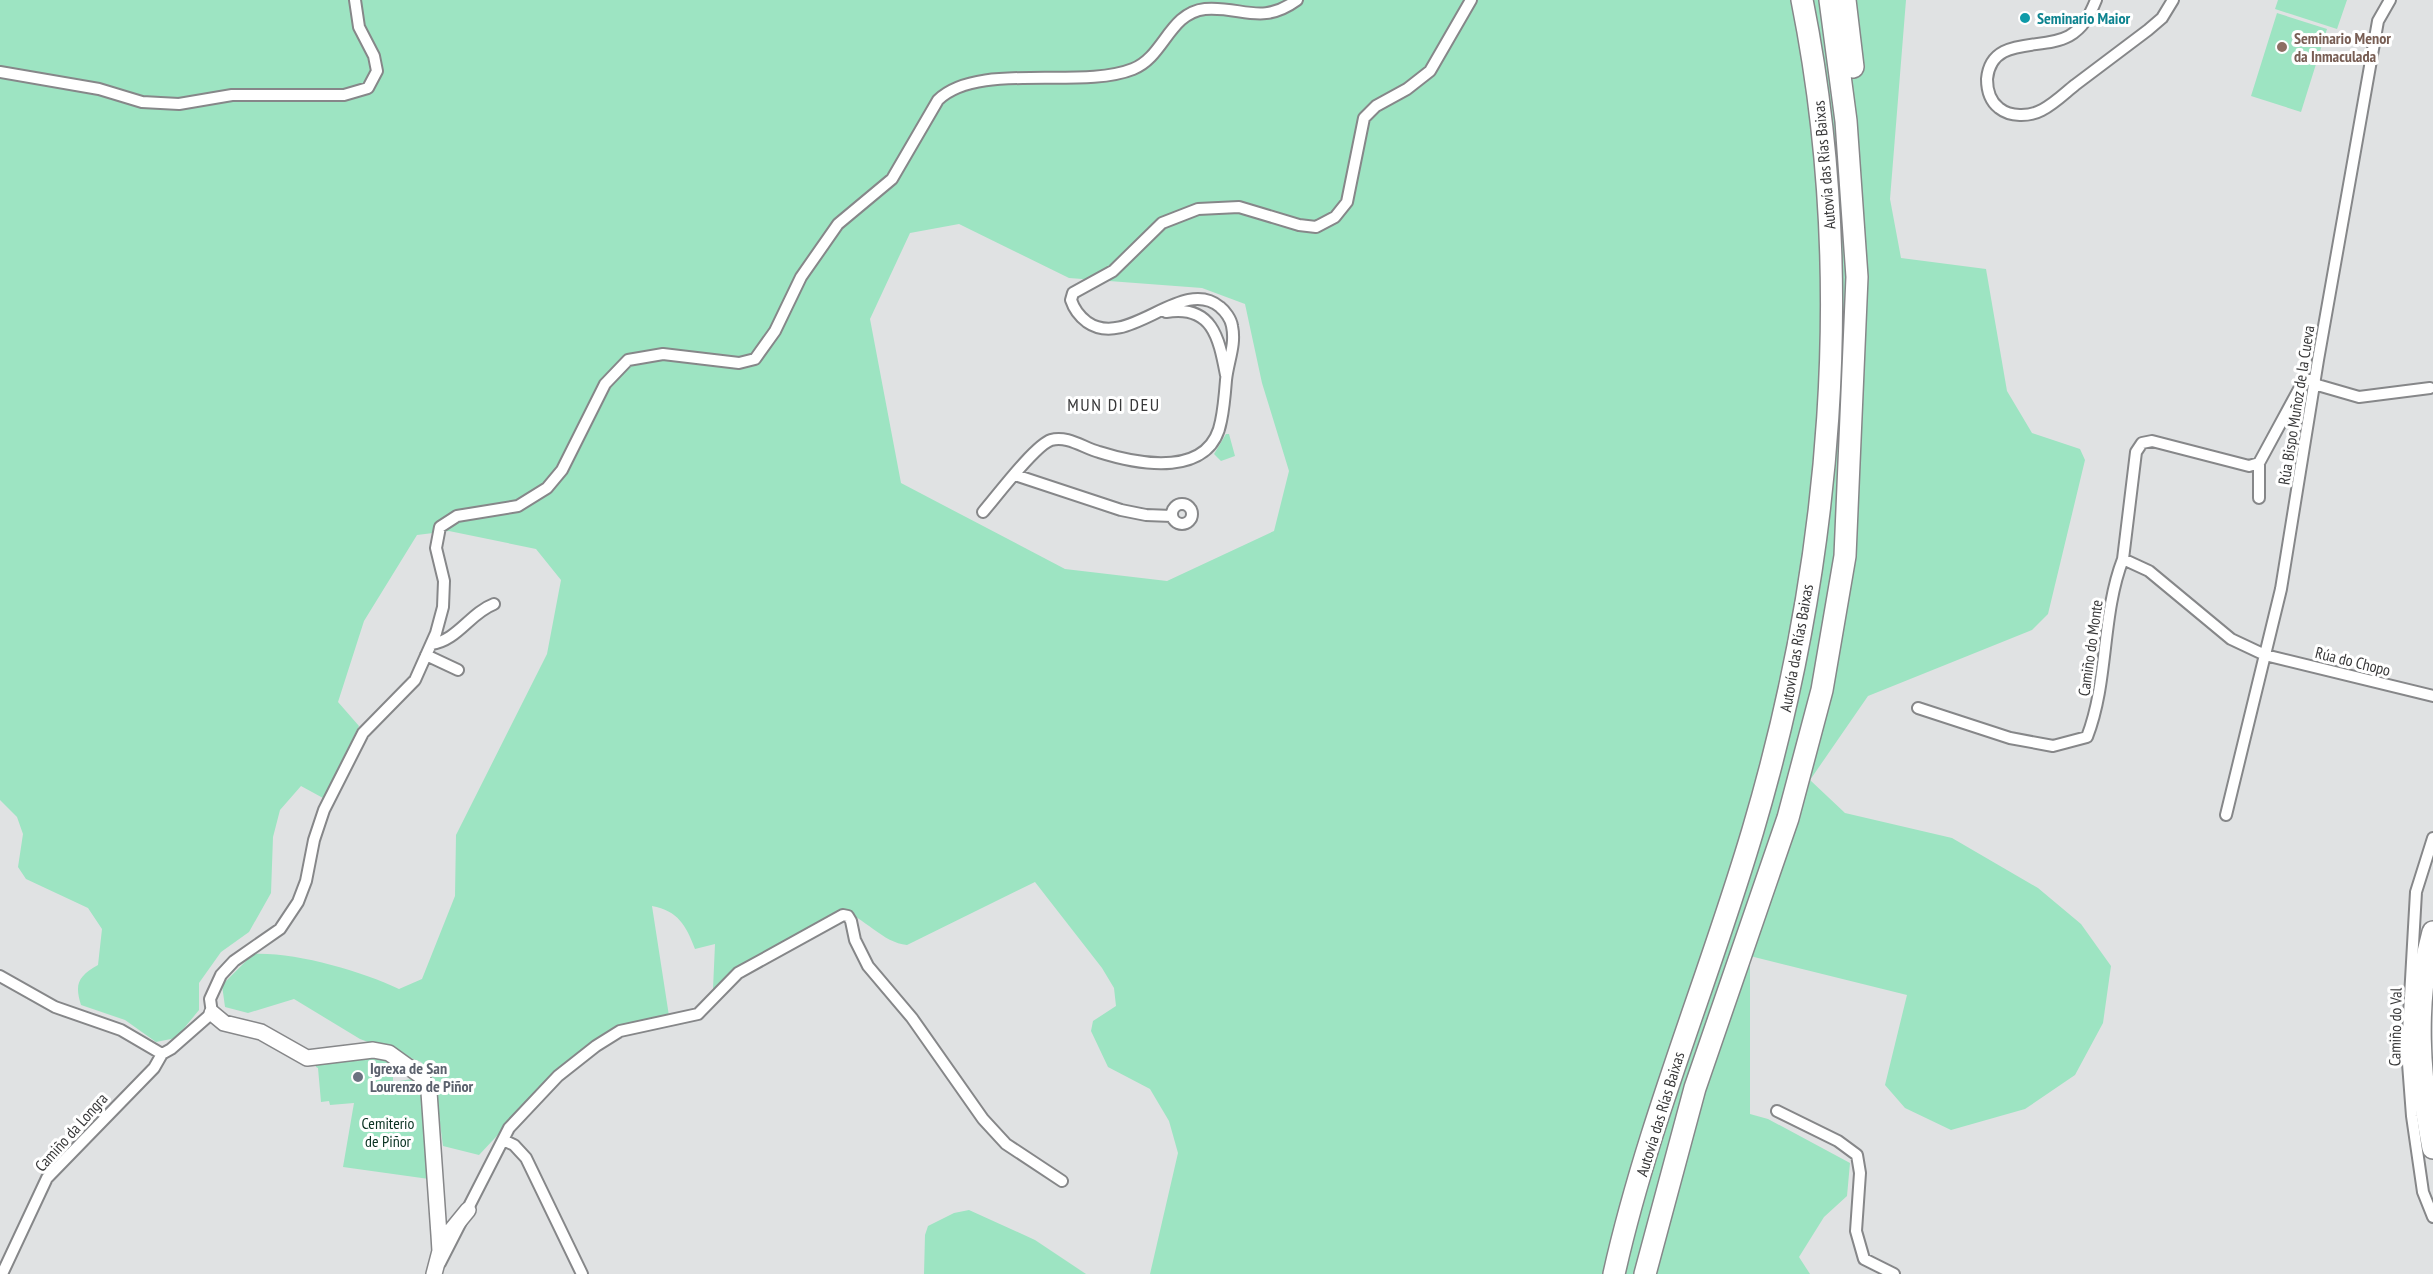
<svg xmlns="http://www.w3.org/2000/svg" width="2433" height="1274" viewBox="0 0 2433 1274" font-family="'PT Sans Narrow',sans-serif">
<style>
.green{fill:#9de4c2;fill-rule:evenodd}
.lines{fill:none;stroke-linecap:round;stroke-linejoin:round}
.street-casing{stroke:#868789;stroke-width:14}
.secondary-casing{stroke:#868789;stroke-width:18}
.highway-casing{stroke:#868789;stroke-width:24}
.street{stroke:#fff;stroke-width:10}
.secondary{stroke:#fff;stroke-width:15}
.highway{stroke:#fff;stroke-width:21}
.culture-dot{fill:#0f9aa8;stroke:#fff;stroke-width:2}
.education-dot{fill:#8d6e63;stroke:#fff;stroke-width:2}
.worship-dot{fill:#6b7280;stroke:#fff;stroke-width:2}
.labels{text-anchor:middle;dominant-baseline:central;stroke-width:6;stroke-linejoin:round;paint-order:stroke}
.culture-label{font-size:16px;font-weight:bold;fill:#0d838f;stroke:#fff;text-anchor:start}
.education-label{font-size:16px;font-weight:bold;fill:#785e54;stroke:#fff;text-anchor:start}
.street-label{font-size:16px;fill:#383839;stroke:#fff}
.worship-label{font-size:16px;font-weight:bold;fill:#5b616d;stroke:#fff;text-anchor:start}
.park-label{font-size:16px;fill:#0a3222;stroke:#fff}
.neighbourhood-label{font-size:18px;letter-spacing:1.5px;fill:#383839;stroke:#fff}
</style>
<rect width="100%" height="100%" fill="#e0e2e3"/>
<!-- green -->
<path class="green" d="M0 0H1906L1890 199 1901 258 1986 269 2007 391 2032 433 2080 449 2085 460 2048 614 2032 630 1868 696 1810 780 1845 813 1952 838 2038 888 2081 924 2111 966 2103 1023 2075 1075 2025 1109 1951 1130 1905 1108 1885 1085 1907 995 1750 956V1114L1768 1119 1850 1163 1847 1196 1824 1217 1799 1257 1810 1274H1150L1178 1153 1169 1121 1150 1089 1108 1067 1091 1031 1093 1021 1116 1006 1114 988 1102 968 1035 882 907 945C883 943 864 917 840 909L747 963 713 989 715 944 695 949C686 925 678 911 652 906L669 1016 629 1024 554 1075 479 1155 443 1146 435 1086 432 1077 421 1062 360 1039 294 999 248 1013 225 1007 222 985 253 954C295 952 361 971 399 989L422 979 455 896 456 835 547 654 561 580 536 549 449 531 417 535 364 621 338 702 359 726 323 798 301 786 280 810 273 837 271 893 249 932 221 952 199 983V1010L176 1038 156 1042 125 1020 81 1005C74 983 79 976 98 965L102 929 88 908 26 879 18 867 23 834 17 817 0 800ZM959 224 1069 278 1202 288 1245 304 1262 383 1289 471 1274 531 1167 581 1065 569 901 483 870 319 910 233Z
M2278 0H2347L2337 29 2275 9Z
M2277 13 2327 29 2301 112 2251 96Z
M1226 434H1229L1235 456 1221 461 1214 454Z
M380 1055 393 1064V1082L412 1079 422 1089 429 1179 343 1167 354 1103 330 1105 329 1101 321 1102 318 1068 316 1067 315 1063Z
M969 1210 1035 1240 1086 1274H924L925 1235 928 1226 954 1213Z"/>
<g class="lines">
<!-- street casing -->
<g class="street-casing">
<path id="street" d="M2096 0C2090 15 2083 28 2069 36 2042 51 1991 35 1987 79 1987 90 1990 101 1999 108 2010 117 2029 117 2042 110 2054 104 2065 93 2075 85 2099 67 2124 48 2148 30L2162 18 2173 0
M0 72 99 89 142 102 179 104 232 95H344L368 88 377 71 374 56 359 27 355 0
M1166 312C1213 304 1219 339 1226 375
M2314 384 2359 397 2430 388
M1015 475 1121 510 1146 515 1172 516
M2259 498V463
M1172 514a10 10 0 1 1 20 0a10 10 0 1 1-20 0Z
M983 512C996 497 1035 445 1051 440 1067 435 1084 448 1099 452 1140 465 1211 478 1221 421 1224 407 1225 393 1226 380 1228 361 1236 345 1232 326 1231 319 1225 311 1220 307 1182 275 1128 351 1087 322 1079 316 1074 309 1071 300L1073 293 1113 271 1162 223 1198 209 1239 207 1299 225 1316 227 1335 217 1347 202 1364 118 1376 106 1407 89 1430 71 1471 0
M2123 559 2136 452 2142 443 2152 441 2249 466 2259 463 2304 380H2315
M431 644C457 641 470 613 494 604
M426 655 458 670
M1918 708 2010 738 2053 746 2087 737C2109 680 2101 616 2123 559L2149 571 2231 639 2265 655 2433 696
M2226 815 2281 589 2318 360 2378 21 2390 0
M2433 838 2416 892 2407 1050 2412 1116 2423 1192 2433 1217
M0 976 55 1007 121 1030 162 1054 171 1049 212 1013 210 999 221 975 234 961 280 929 298 902 306 881 314 840 324 810 363 733 415 680 436 633 443 607 444 581 436 548 440 527 457 516 518 506 547 488 562 470 605 384 628 360 663 354 739 363 755 359 775 331 801 277 838 224 892 179 938 100C978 61 1081 90 1133 69 1164 57 1169 13 1205 9 1242 6 1261 26 1297 0
M1777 1111 1838 1141 1857 1155 1860 1173 1856 1231 1864 1259 1894 1274
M503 1140 514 1145 526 1158 582 1274
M440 1263 509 1128 558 1076 596 1046 620 1031 698 1014 738 973 843 915 848 916 851 921 855 940 868 966 912 1018 983 1119 1006 1144 1062 1181
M2 1274 47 1178 154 1068 162 1054"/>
</g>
<!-- secondary casing -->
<g class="secondary-casing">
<path id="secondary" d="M212 1013 224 1023 261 1032 307 1058 373 1050 389 1053 421 1076 429 1092 439 1235 440 1251 434 1274
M439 1235 450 1232 468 1210"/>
</g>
<!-- highway casing -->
<g class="highway-casing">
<path id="highway" d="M1845 0 1853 67
M2433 932C2413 1003 2419 1076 2433 1148
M1614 1274C1648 1122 1709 979 1753 830 1832 563 1857 274 1802 0
M1645 1274 1695 1088 1788 818 1822 690 1845 556 1857 277 1846 121 1830 0"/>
</g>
<!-- street -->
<use href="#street" class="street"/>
<!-- secondary -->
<use href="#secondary" class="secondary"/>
<!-- highway -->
<use href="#highway" class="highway"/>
</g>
<!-- markers -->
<circle class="culture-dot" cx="2025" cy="18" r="6"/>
<circle class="education-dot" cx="2282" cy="47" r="6"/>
<circle class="worship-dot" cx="358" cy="1077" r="6"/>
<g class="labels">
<!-- culture labels -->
<g class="culture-label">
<text x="2037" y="18">Seminario Maior</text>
</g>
<!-- education labels -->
<g class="education-label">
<text x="2294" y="38">Seminario Menor<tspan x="2294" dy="18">da Inmaculada</tspan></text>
</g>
<!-- street labels -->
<g class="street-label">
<text transform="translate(1824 165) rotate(-95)">Autovía das Rías Baixas</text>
<text transform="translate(2296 405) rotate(-81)">Rúa Bispo Muñoz de la Cueva</text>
<text transform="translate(1796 648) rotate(-80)">Autovía das Rías Baixas</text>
<text transform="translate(2090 648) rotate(-82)">Camiño do Monte</text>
<text transform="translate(2353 661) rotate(14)">Rúa do Chopo</text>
<text transform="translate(2395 1027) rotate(-89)">Camiño do Val</text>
<text transform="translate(1660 1114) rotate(-73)">Autovía das Rías Baixas</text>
<text transform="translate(71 1132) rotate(-48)">Camiño da Longra</text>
</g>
<!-- worship labels -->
<g class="worship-label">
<text x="370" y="1068">Igrexa de San<tspan x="370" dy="18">Lourenzo de Piñor</tspan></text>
</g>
<!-- park labels -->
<g class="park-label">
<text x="388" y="1123">Cemiterio<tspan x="388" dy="18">de Piñor</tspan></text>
</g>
<!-- neighbourhood labels -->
<g class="neighbourhood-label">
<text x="1114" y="404">MUN DI DEU</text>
</g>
</g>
</svg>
